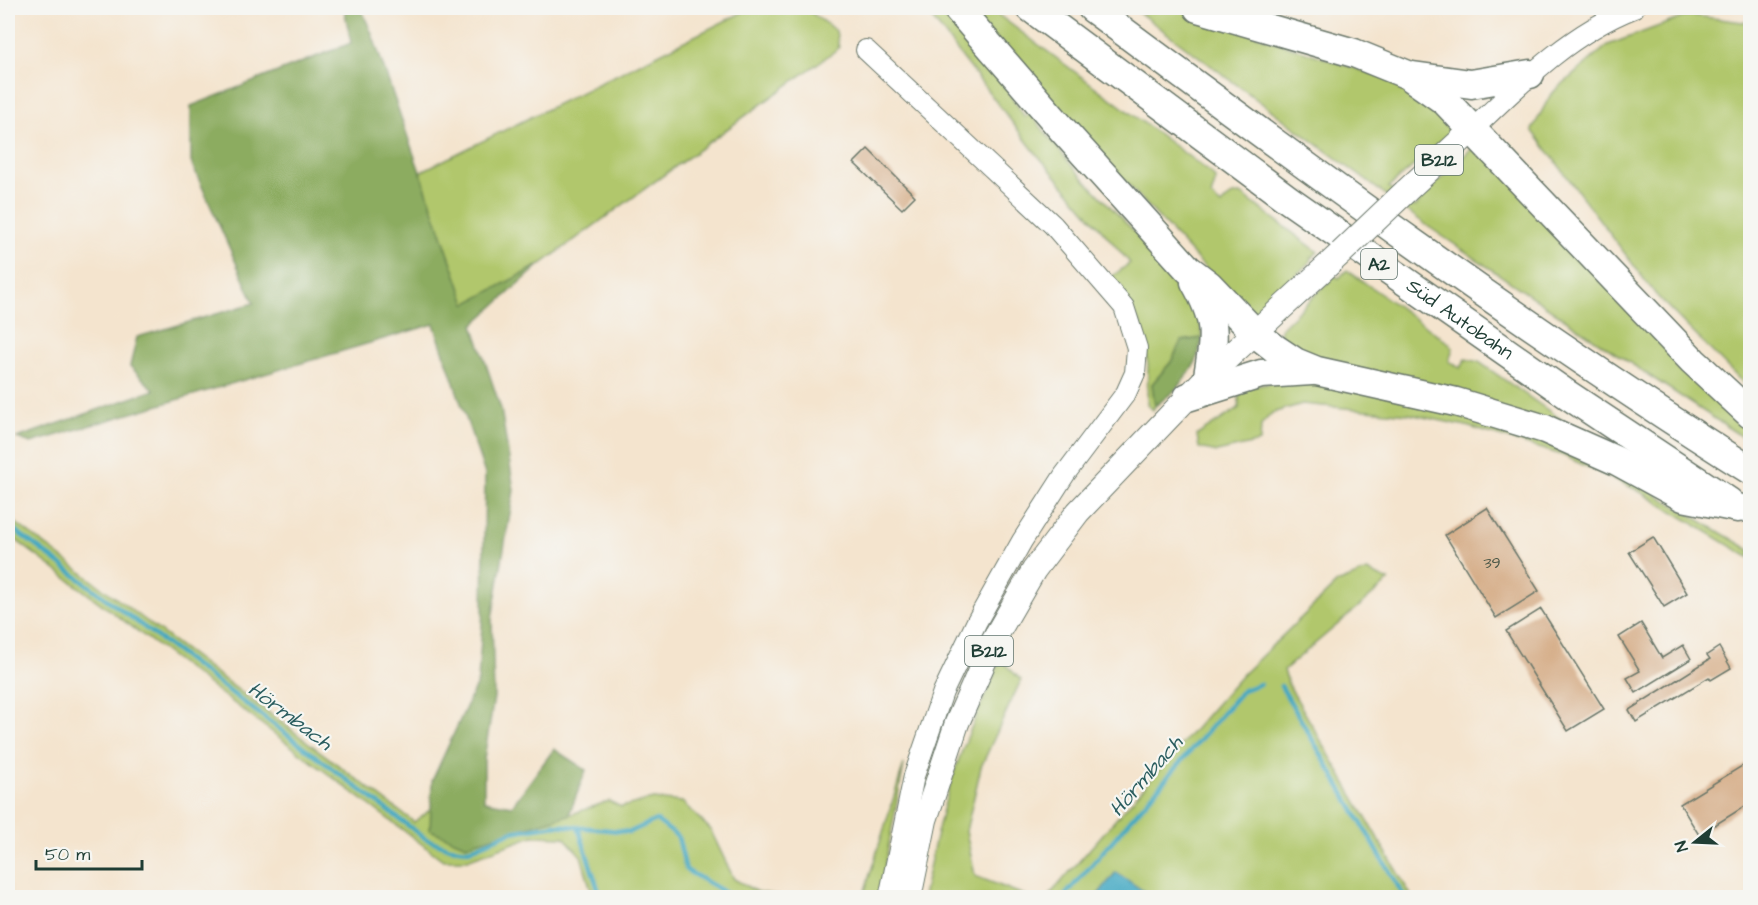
<svg xmlns="http://www.w3.org/2000/svg" width="1758" height="905" viewBox="0 0 1758 905" font-family="'Architects Daughter',sans-serif">
<style>
.green{fill:#b1c76c;stroke:#688250;stroke-width:1.5}
.forest{fill:#8cac60;stroke:#56744a;stroke-width:1.5}
.water{fill:#43a8c3;stroke:#31727c;stroke-width:1.5}
.lines{fill:none;stroke-linecap:round;stroke-linejoin:round}
.stream{stroke:#43a8c3;stroke-width:4.5}
.building{fill:#d6ae89}
.minor-casing{stroke:#6a776a;stroke-width:22}
.major-casing{stroke:#6a776a;stroke-width:26}
.highway-casing{stroke:#6a776a;stroke-width:31}
.minor{stroke:#fff;stroke-width:20}
.major{stroke:#fff;stroke-width:24}
.highway{stroke:#fff;stroke-width:28}
.major-bridge-casing{stroke:#6a776a;stroke-width:26;stroke-linecap:butt}
.major-bridge{stroke:#fff;stroke-width:24}
.labels{text-anchor:middle;dominant-baseline:central;stroke-width:4.5;stroke-linejoin:round;paint-order:stroke}
.number-label{font-size:16px;fill:#4d5949}
.shield{fill:#f6f6f2;stroke:#60746d;stroke-width:1.5}
.shield-label{font-size:18px;font-weight:bold;fill:#1f3d34}
.street-label{font-size:20px;fill:#1f3d34;stroke:#f6f6f2}
.water-label{font-size:21px;font-style:italic;fill:#2a5d5f;stroke:#f6f6f2}
</style>
<rect width="100%" height="100%" fill="#f6f6f2"/>
<filter id="ink" filterUnits="userSpaceOnUse"><feTurbulence type="fractalNoise" baseFrequency=".0167" numOctaves="2"/><feDisplacementMap in="SourceGraphic" scale="12" xChannelSelector="R" yChannelSelector="G"/><feConvolveMatrix kernelMatrix="1 2 1 2 8 2 1 2 1" color-interpolation-filters="sRGB"/></filter>
<filter id="wash" filterUnits="userSpaceOnUse"><feTurbulence type="fractalNoise" baseFrequency=".008" numOctaves="4" result="noise"/><feDisplacementMap in="SourceGraphic" scale="24" xChannelSelector="R" yChannelSelector="G"/><feGaussianBlur stdDeviation="1.35" result="paint"/><feColorMatrix in="noise" values="0 0 0 0 0 0 0 0 0 0 0 0 0 0 0 0 0 1.4 0 .05"/><feComposite in="paint" operator="in"/></filter>
<g filter="url(#wash)">
<rect width="100%" height="100%" fill="#f4e4ce"/>
<!-- green -->
<path class="green" d="M751 8H805L836 31 839 48 541 264 466 305 420 172Z
M924 8H938C971 41 1000 78 1025 117L1030 113 1072 166 1147 245 1144 249 1180 282 1197 307 1203 338 1181 341 1171 362 1152 384 1155 406 1153 410 1147 404 1148 365 1141 325 1110 278 1130 263 1035 152Z
M964 8H989L1211 173 1216 180 1211 196 1221 205C1228 198 1230 194 1241 194L1318 252 1310 259 1311 261 1254 316H1250Z
M1133 8H1175L1405 85 1452 125 1449 135 1389 187 1415 207 1420 202 1418 201 1471 149 1478 147 1750 426V442L1606 347 1429 227Z
M1689 15 1750 23V390L1656 295 1532 130 1551 94 1608 45Z
M1347 270 1449 343 1453 348 1449 361 1460 368 1466 359 1479 362 1585 436 1315 362 1280 336 1281 328 1335 276 1339 278Z
M1295 379 1381 394 1557 443 1632 480 1750 550V558L1639 491 1562 455 1466 426 1409 414 1302 404 1272 413 1261 425 1260 442 1217 452 1199 448 1197 435 1239 408V389Z
M8 517 414 822 431 809V830L569 815 609 801 621 807 653 799 682 802 710 829 734 879 757 892 788 897H593L581 856 564 837 533 836 467 860H443L8 534Z
M1367 571 1389 581 1284 670 1288 684 1412 897 1047 898 1242 675 1337 583Z
M1001 660 1021 680 981 767 966 831 975 876 1029 897H923C932 854 941 810 956 767 969 731 985 695 1001 660Z
M904 764 879 897H863Z"/>
<!-- forest -->
<path class="forest" d="M344 8H361L372 34 466 304 541 264 473 325 501 409 514 490 492 619 494 697 484 759V801L512 806 554 749 586 770 569 815 466 845 430 830 432 781 478 681 483 611 485 474 434 324 31 443 17 438 154 390 130 366 137 337 254 303 191 162V106L351 43Z
M1203 338 1196 362 1178 388 1155 406 1152 384 1171 362 1182 341Z"/>
<!-- water -->
<path class="water" d="M1116 872 1152 897H1096Z"/>
<g class="lines">
<!-- stream -->
<path class="stream" d="M8 525 426 839 450 848 469 850 511 832 556 825 578 827 601 898
M1281 686 1405 898
M578 827 630 832 656 820 678 837 686 870 728 894 745 898
M1063 898 1243 690 1260 684"/>
</g>
<g id="blocks">
<!-- building -->
<path class="building" d="M868 149 915 196 902 209 854 163Z
M1487 508 1539 591 1496 618 1445 535Z
M1653 537 1687 593 1664 607 1629 552Z
M1541 609 1604 709 1568 731 1506 631Z
M1641 623 1662 658 1683 645 1691 659 1636 693 1627 678 1640 671 1619 637Z
M1719 647 1731 668 1711 680 1709 677 1636 722 1629 710 1710 659 1707 655Z
M1750 761V803L1699 835 1680 804Z"/>
</g>
</g>
<g filter="url(#ink)">
<use href="#blocks" fill-opacity="0" stroke="#6a776a" stroke-width="1.5"/>
<g class="lines">
<!-- minor casing -->
<g class="minor-casing">
<path id="minor" d="M866 50 1053 225 1124 307 1137 348 1135 373 1126 393 1065 474 1022 541 977 621 943 692 914 776 889 898
M1473 129C1522 82 1570 33 1634 8"/>
</g>
<!-- major casing -->
<g class="major-casing">
<path id="major" d="M1405 192 1473 129
M909 898 925 820 957 723 994 639 1034 570 1078 512 1208 376 1341 253"/>
</g>
<!-- highway casing -->
<g class="highway-casing">
<g id="highway">
<path d="M957 8 1062 129 1188 269 1209 285 1255 333 1277 350 1295 362 1317 371 1456 402 1545 429 1617 461 1683 497 1738 508"/>
<path id="s1" d="M1031 8 1289 200 1568 395 1729 502"/>
<path d="M1092 8C1307 168 1523 327 1750 470"/>
<path d="M1198 8 1354 53 1408 75 1445 101 1693 361 1750 414"/>
<path d="M1413 76 1471 84 1530 74"/>
<path d="M1195 282C1217 321 1215 333 1208 376"/>
<path d="M1188 397 1261 374 1312 371"/>
</g>
</g>
<!-- minor -->
<use href="#minor" class="minor"/>
<!-- major -->
<use href="#major" class="major"/>
<!-- highway -->
<use href="#highway" class="highway"/>
<!-- major-bridge casing -->
<g class="major-bridge-casing">
<path id="major-bridge" d="M1341 253 1405 192"/>
</g>
<!-- major-bridge -->
<use href="#major-bridge" class="major-bridge"/>
</g>
</g>
<g class="labels">
<!-- number labels -->
<g class="number-label">
<text x="1492" y="563">39</text>
</g>
<!-- shield labels -->
<g class="shield">
<rect x="1415" y="145" width="48" height="30" rx="4.5"/>
<rect x="1361" y="249" width="36" height="30" rx="4.5"/>
<rect x="965" y="636" width="48" height="30" rx="4.5"/>
</g>
<g class="shield-label">
<text x="1439" y="160">B212</text>
<text x="1379" y="264">A2</text>
<text x="989" y="651">B212</text>
</g>
<!-- street labels -->
<g class="street-label">
<text stroke="none"><textPath href="#s1" startOffset="530">Süd Autobahn</textPath></text>
</g>
<!-- water labels -->
<g class="water-label">
<text transform="translate(290 716) rotate(37)">Hörmbach</text>
<text transform="translate(1146 776) rotate(-49)">Hörmbach</text>
</g>
</g>
<!-- margin -->
<rect width="1758" height="905" fill="none" stroke="#f6f6f2" stroke-width="30"/>
<!-- north arrow -->
<g transform="translate(1695 842) rotate(252)" stroke="#f6f6f2" stroke-width="4.5" paint-order="stroke">
<path d="M0-4.5L10 22L0 15L-10 22Z" fill="#1f3d34"/>
<text y="-9" font-size="16" font-weight="bold" text-anchor="middle" fill="#1f3d34">N</text>
</g>
<!-- scale -->
<path d="M36 860v9h106v-9" fill="none" stroke="#1f3d34" stroke-width="3"/>
<text x="45" y="860" font-size="18" fill="#1f3d34" stroke="#f6f6f2" stroke-width="4.5" paint-order="stroke">50 m</text>
</svg>
